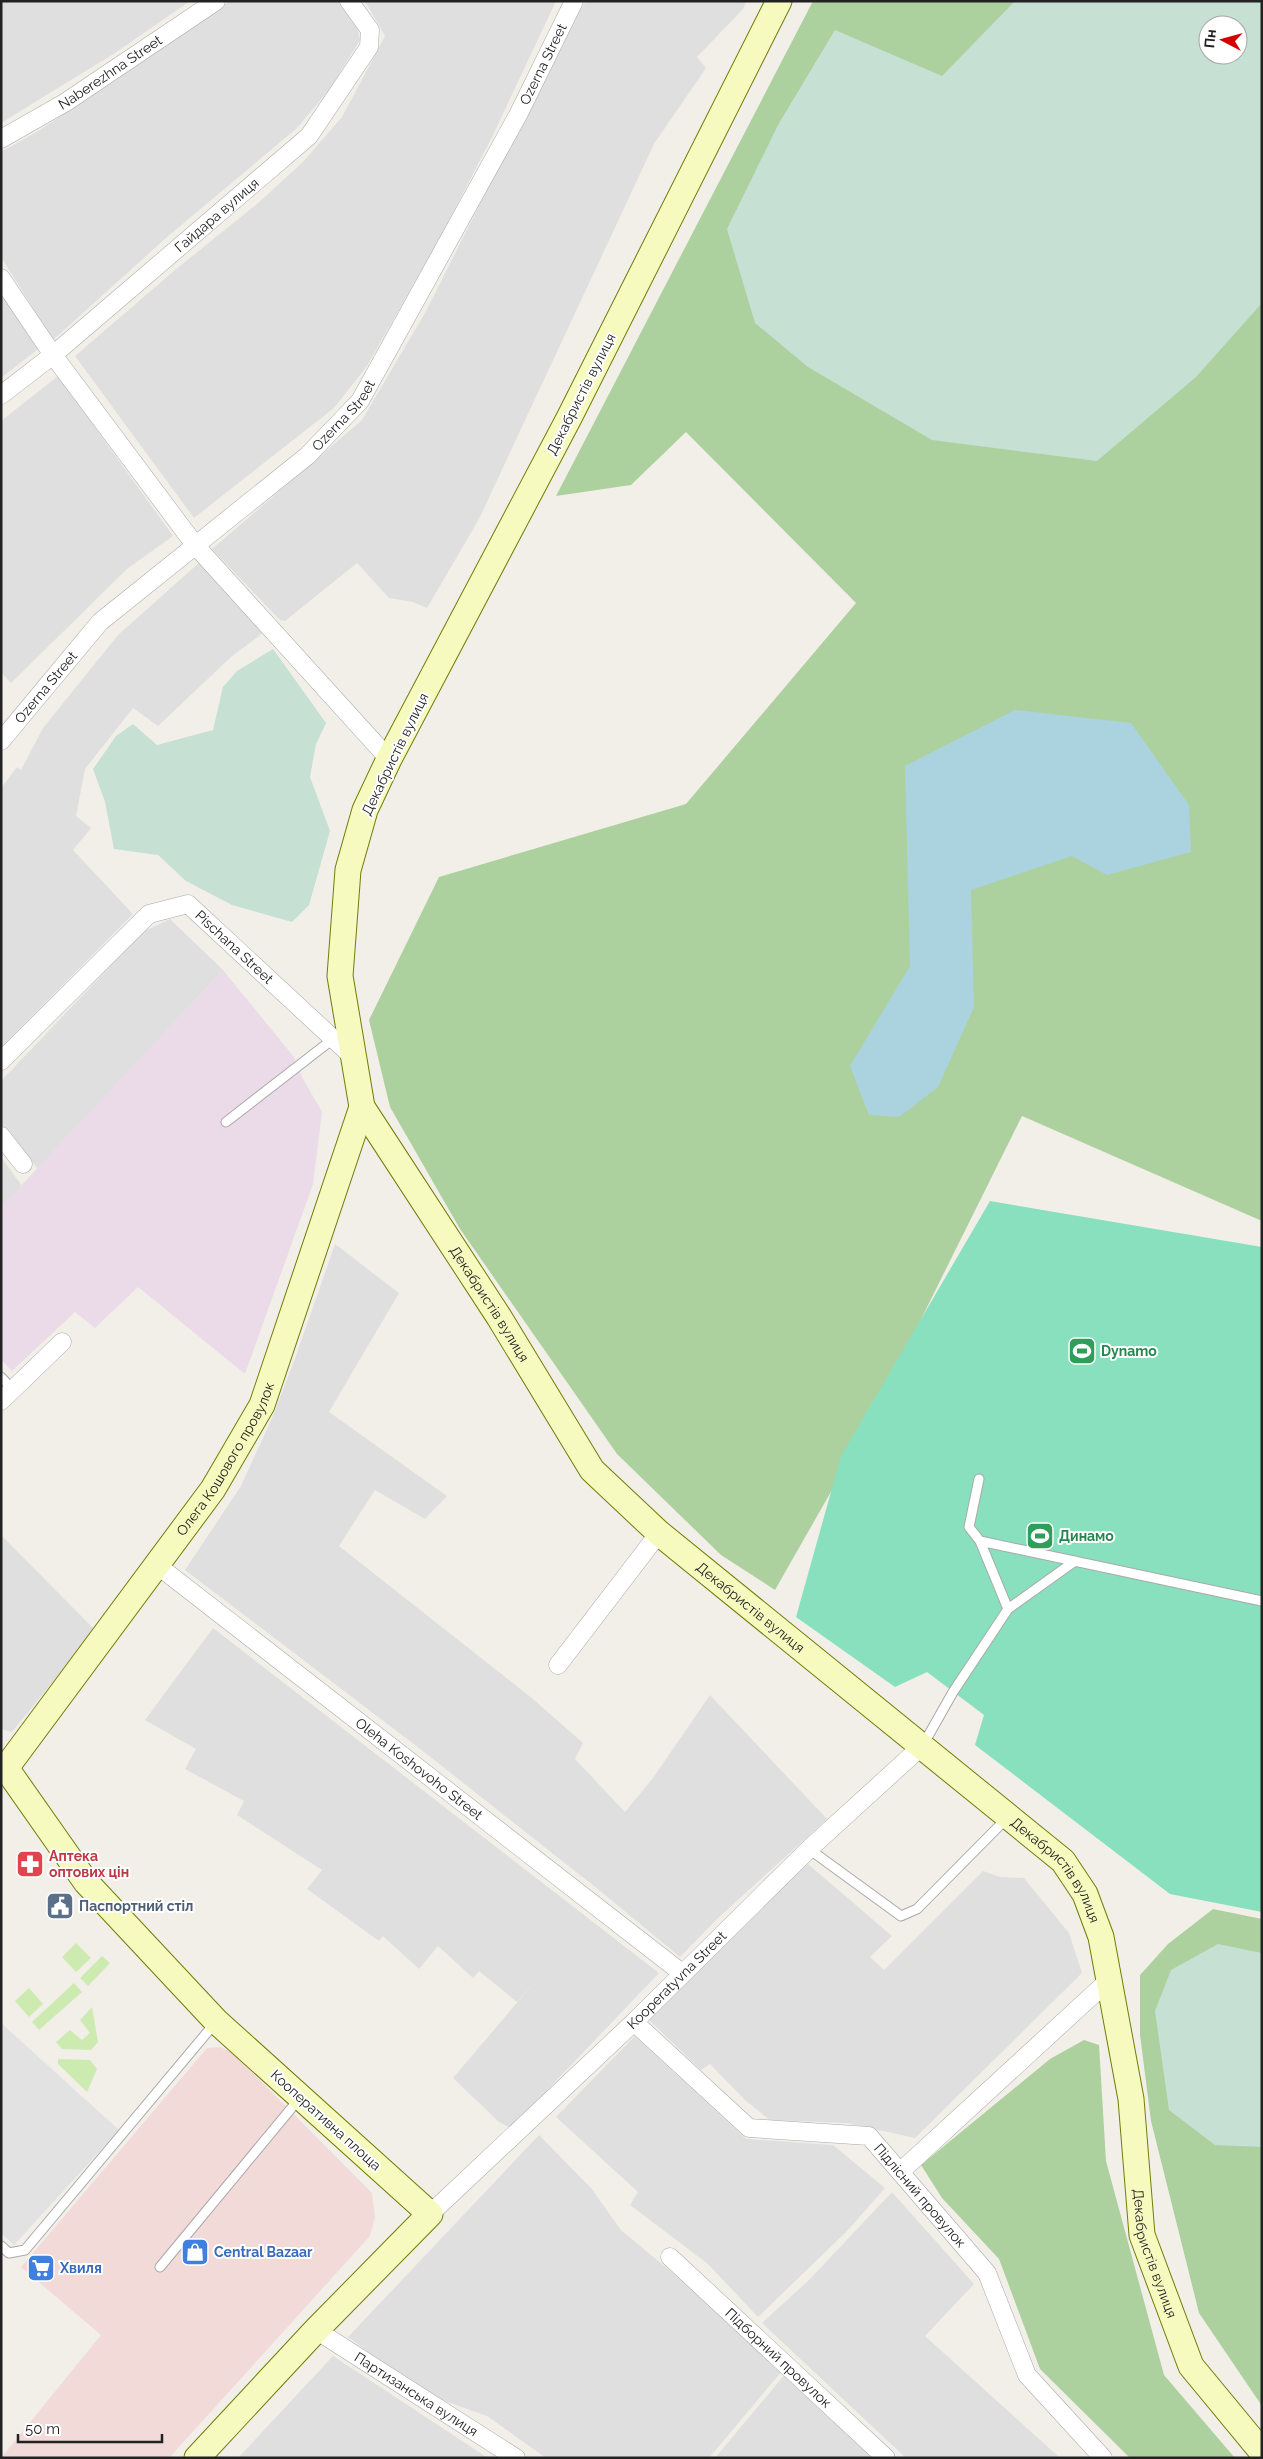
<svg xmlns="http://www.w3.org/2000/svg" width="1263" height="2459" viewBox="0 0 1263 2459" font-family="Raleway,sans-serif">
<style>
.residential{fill:#e0dfdf}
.commercial{fill:#f2dad9}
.industrial{fill:#ebdbe8}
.grass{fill:#cdebb0}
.forest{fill:#add19e;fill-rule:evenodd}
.wetland{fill:#c6e0d4;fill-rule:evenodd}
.pitch{fill:#88e0be}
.parking{fill:#e2e2e2}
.water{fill:#aad3df}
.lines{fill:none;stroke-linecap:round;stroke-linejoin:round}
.lane-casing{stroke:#a9a9a9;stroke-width:11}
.street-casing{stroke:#a9a9a9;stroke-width:19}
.secondary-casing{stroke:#707d05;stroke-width:27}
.lane{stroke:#fff;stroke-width:9}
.street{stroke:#fff;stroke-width:18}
.secondary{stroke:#f7fabf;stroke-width:25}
.labels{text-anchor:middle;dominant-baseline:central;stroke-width:4;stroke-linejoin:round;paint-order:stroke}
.street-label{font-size:14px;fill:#222;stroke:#fff}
.leisure-label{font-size:14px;font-weight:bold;fill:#27864d;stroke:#fff;text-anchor:start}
.health-label{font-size:14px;font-weight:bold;fill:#be3a42;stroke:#fff;text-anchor:start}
.service-label{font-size:14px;font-weight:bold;fill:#4e5e75;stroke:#fff;text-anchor:start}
.shop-label{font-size:14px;font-weight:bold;fill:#366cbe;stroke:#fff;text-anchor:start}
</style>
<rect width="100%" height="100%" fill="#f2efe9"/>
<!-- residential -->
<path class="residential" d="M1 1H190L115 53 1 123Z
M230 1H342L356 20 360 40 329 90 297 128 166 238 53 340 1 257V152L40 130Z
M365 1H556L493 135 441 236 367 366 334 408 194 518 75 356 175 270 257 204 303 162 342 117 385 36Z
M586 1H747L743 9 697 57 706 68 654 144 479 519 427 608 413 602 389 598 357 563 285 621 280 620 212 549 362 420 425 313 569 28Z
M1 293 38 349 1 378Z
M58 376 173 536 127 569 11 683 1 672V421Z
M200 562 263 633 231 657 158 726 133 708 85 769 76 816 91 828 73 850 133 914 1 1047V788L17 767 21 770 43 728 118 635Z
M170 919 223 970 38 1169 1 1124V1081L143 932Z
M1 1157 22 1186 1 1207Z
M335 1244 399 1293 329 1412 447 1496 425 1519 375 1490 339 1546 533 1699 583 1743 575 1759 625 1812 653 1778 710 1695 827 1819 718 1918 680 1957 599 1890 419 1748 185 1570 241 1486 272 1418 296 1356Z
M1 1535 95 1630 12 1732 1 1729Z
M213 1628 659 1973 511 2128 499 2122 453 2078 538 1978 517 2002 479 1971 473 1978 438 1946 419 1969 383 1936 379 1941 307 1889 322 1870 237 1815 244 1801 185 1769 196 1749 145 1720Z
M808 1864 892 1936 870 1957 884 1970 983 1871 1000 1877 1024 1878 1069 1933 1082 1973 915 2138 847 2123 770 2120 746 2101 710 2064 701 2070 649 2020 752 1916Z
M635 2036 746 2139 833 2145 885 2188 847 2231 758 2317 708 2264 630 2205 638 2192 556 2117Z
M539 2135 591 2188 621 2230 700 2296 782 2371 709 2458H546L487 2416 425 2394 348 2337Z
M892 2192 974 2284 925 2336 1060 2458H906L762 2323 810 2279Z
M333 2356 488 2458H238Z
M786 2373 874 2458H715Z"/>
<!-- commercial -->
<path class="commercial" d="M220 2047 233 2053 372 2193 375 2217 370 2236 169 2458H1L101 2335 21 2267 207 2048Z"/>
<!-- industrial -->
<path class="industrial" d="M223 970 294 1057 302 1077 322 1112 313 1184 245 1374 138 1287 95 1328 75 1312 12 1371 1 1359V1207Z"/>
<!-- grass -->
<path class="grass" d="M76 1943 91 1958 76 1972 62 1957Z
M102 1956 110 1963 88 1986 80 1978Z
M74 1983 82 1992 39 2030 32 2022Z
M29 1988 43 2004 29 2017 15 2001Z
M92 2007 98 2042 91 2050 62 2049 56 2042 70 2030 82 2040 90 2033 80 2020Z
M58 2059 90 2060 97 2069 87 2092 58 2064Z"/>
<!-- forest -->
<path class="forest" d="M813 1H1262V1221L1022 1116 865 1432 775 1590 721 1555 617 1454 460 1229 390 1107 369 1020 439 877 686 804 856 603 686 432 631 485 556 496ZM1208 25H1238V55H1208Z
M1213 1909 1262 1919V2406L1199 2313 1151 2121 1140 2035V1975L1168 1944Z
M1084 2040 1099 2045 1106 2161 1164 2375 1235 2458H1130L1040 2369 999 2259 942 2198 921 2165 1050 2059Z"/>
<!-- wetland -->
<path class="wetland" d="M1015 1H1262V303L1196 377 1097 461 932 440 808 367 755 323 727 229 778 125 835 30 942 76ZM1208 25H1238V55H1208Z
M273 649 326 723 316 744 310 777 330 831 309 905 292 922 232 905 186 881 158 855 114 849 105 802 93 769 116 736 133 724 157 745 213 730 223 687 237 671Z
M1218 1944 1262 1953V2147L1215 2145 1169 2110 1155 2011 1171 1970Z"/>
<!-- pitch -->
<path class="pitch" d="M990 1201 1262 1247V1912L1170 1894 975 1745 984 1715 927 1672 895 1687 796 1617 841 1456Z"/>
<!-- parking -->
<path class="parking" d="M1 2023 119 2130 14 2245 1 2233Z"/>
<!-- water -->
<path class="water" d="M1015 710 1131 723 1189 805 1191 852 1107 875 1072 856 971 890 974 1007 938 1087 899 1117 869 1115 850 1066 910 966 905 766Z"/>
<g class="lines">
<!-- lane casing -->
<g class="lane-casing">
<path id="lane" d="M226 1122 333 1039
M1 1377 13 1390
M979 1479 969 1527 980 1541 1008 1609 1075 1561
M980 1541 1262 1601
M923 1745 953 1692 1008 1609
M809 1849 901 1916 917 1909 1008 1817
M1 2246 9 2253 25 2250 215 2023
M160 2267 299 2099"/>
</g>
<!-- street casing -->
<g class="street-casing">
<g id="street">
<path id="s1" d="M1 139 66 102 216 1"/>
<path d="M1 278 53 355 195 545 389 759"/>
<path id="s2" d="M1 395 53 355 309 136 369 47 370 30 349 1"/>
<path id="s3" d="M1 741 100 622 307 456 360 401 518 115 574 1"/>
<path id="s4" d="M1 1061 149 914 188 904 354 1058"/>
<path d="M1 1136 23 1164"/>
<path d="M1 1401 62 1342"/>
<path id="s5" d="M157 1565 682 1973"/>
<path d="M558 1665 659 1533"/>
<path id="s6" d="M634 2022 749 2128 869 2136 987 2273 1027 2375 1103 2458"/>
<path d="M900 2172 1109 1980"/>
<path id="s7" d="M430 2214 634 2022 809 1849 922 1746"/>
<path id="s8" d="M670 2257 886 2458"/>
<path id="s9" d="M316 2330 516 2458"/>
</g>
</g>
<!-- secondary casing -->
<g class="secondary-casing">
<g id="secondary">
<path id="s10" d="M779 1 569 418 389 759 365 810 348 870 340 976 362 1107 499 1317 592 1470 659 1533 1063 1861 1085 1894 1101 1937 1131 2099 1142 2235 1191 2366 1262 2452"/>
<path id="s11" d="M197 2458 316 2330 430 2214 216 2021 86 1882 6 1768 213 1489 262 1405 362 1107"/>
</g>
</g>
<!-- lane -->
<use href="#lane" class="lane"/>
<!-- street -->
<use href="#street" class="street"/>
<!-- secondary -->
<use href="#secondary" class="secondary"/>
</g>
<!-- icons -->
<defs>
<g id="stadium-square" transform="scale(1.4375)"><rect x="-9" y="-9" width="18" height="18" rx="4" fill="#2e9e5b" stroke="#fff"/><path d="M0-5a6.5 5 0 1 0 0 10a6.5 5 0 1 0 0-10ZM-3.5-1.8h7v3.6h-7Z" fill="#fff"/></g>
<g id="pharmacy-square" transform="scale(1.4375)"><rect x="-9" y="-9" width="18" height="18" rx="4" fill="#e0444e" stroke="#fff"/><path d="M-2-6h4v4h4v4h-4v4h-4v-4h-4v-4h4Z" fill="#fff"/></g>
<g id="civic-square" transform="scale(1.4375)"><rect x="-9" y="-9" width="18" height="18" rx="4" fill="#5c6f8a" stroke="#fff"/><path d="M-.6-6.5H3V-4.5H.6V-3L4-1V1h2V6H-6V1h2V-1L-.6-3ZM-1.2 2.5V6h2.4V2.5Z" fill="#fff"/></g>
<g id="shop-square" transform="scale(1.4375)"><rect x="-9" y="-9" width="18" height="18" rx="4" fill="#3f7fe0" stroke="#fff"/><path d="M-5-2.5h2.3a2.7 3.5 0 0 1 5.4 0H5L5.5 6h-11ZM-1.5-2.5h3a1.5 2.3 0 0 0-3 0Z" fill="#fff"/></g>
<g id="supermarket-square" transform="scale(1.4375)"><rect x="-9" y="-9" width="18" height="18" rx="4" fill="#3f7fe0" stroke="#fff"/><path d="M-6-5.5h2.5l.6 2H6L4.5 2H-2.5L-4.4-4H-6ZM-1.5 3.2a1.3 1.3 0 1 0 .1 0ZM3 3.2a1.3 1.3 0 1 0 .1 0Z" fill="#fff"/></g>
</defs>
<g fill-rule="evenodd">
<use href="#stadium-square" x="1082" y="1351"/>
<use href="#stadium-square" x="1040" y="1536"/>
<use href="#pharmacy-square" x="30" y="1864"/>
<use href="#civic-square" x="60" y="1906"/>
<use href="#shop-square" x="195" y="2252"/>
<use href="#supermarket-square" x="41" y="2268"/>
</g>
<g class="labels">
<!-- street labels -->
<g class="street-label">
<text stroke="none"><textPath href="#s3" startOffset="880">Ozerna Street</textPath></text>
<text stroke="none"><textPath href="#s1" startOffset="128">Naberezhna Street</textPath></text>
<text stroke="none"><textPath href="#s2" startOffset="281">Гайдара вулиця</textPath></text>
<text transform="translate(581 394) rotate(-63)">Декабристів вулиця</text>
<text stroke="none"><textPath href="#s3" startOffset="475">Ozerna Street</textPath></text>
<text stroke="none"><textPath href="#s3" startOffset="70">Ozerna Street</textPath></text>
<text transform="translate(395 754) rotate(-64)">Декабристів вулиця</text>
<text stroke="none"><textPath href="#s4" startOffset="312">Pischana Street</textPath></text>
<text stroke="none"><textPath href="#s10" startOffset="1445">Декабристів вулиця</textPath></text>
<text stroke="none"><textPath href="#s11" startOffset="1335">Олега Кошового провулок</textPath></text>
<text stroke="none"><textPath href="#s10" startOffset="1850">Декабристів вулиця</textPath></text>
<text stroke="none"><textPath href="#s5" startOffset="332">Oleha Koshovoho Street</textPath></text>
<text stroke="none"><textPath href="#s10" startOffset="2255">Декабристів вулиця</textPath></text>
<text stroke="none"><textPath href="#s7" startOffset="340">Kooperatyvna Street</textPath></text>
<text transform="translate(326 2120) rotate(42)">Кооперативна площа</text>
<text stroke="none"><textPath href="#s6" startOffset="355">Підлісний провулок</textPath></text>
<text stroke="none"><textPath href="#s10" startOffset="2660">Декабристів вулиця</textPath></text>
<text stroke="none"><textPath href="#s8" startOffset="148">Підборний провулок</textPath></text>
<text stroke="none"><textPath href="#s9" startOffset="119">Партизанська вулиця</textPath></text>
</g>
<!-- leisure labels -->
<g class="leisure-label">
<text x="1101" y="1351">Dynamo</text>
<text x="1059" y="1536">Динамо</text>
</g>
<!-- health labels -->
<g class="health-label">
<text x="49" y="1856">Аптека<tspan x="49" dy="16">оптових цін</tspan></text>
</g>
<!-- service labels -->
<g class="service-label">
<text x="79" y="1906">Паспортний стіл</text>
</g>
<!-- shop labels -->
<g class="shop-label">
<text x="214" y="2252">Central Bazaar</text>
<text x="60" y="2268">Хвиля</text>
</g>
</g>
<!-- border -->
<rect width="1263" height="2459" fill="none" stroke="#222222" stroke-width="5"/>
<!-- north arrow -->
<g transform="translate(1223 40) rotate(276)"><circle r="24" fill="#ffffff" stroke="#a7a7a7"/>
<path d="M0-4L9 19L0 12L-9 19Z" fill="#d40000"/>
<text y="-8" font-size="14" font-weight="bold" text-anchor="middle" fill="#222222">Пн</text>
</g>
<!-- scale -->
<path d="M18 2434v8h144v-8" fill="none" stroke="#222222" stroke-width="2.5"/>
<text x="25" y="2434" font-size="15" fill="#222222" stroke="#ffffff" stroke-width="4" paint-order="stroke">50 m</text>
</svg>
